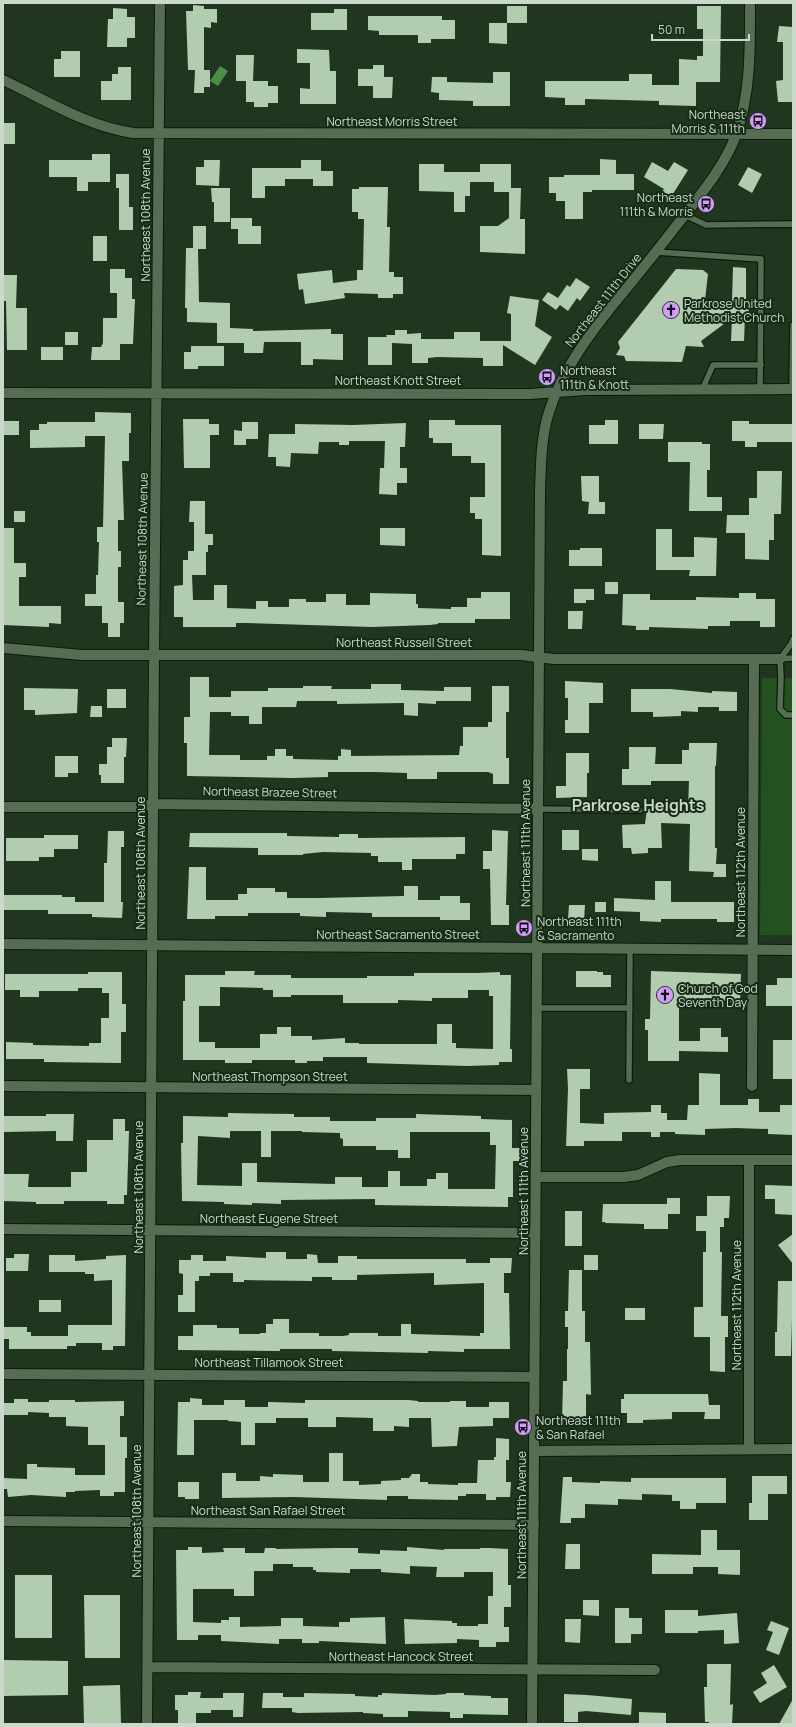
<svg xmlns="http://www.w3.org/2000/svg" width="796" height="1727" viewBox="0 0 796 1727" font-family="Manrope,sans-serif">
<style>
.green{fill:#235120}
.water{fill:#4c8e48}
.building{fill:#b2ccaf;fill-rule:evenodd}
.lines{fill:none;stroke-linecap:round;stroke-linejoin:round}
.service-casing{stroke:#091d08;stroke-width:8}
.minor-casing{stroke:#091d08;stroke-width:12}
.tertiary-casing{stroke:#091d08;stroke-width:12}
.service{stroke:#566d54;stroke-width:5.5}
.minor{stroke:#566d54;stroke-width:10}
.tertiary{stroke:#566d54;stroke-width:10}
.labels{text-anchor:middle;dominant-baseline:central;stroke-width:4;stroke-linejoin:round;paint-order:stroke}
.poi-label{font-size:12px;fill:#cbd9ca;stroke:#172c16;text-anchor:start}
.street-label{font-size:12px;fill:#cbd9ca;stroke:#172c16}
.district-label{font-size:16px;font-weight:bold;fill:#cbd9ca;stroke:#172c16}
</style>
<rect width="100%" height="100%" fill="#21361f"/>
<!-- green -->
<path class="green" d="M762 678H793V935H760Z"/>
<!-- water -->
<path class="water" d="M220 66 228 71 218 86 210 81Z"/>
<!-- building -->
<path class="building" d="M193 5 204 6V9H217V23L211 22V28L204 27V70H210V87H204V93H194L195 70H188L186 11H193Z
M507 6H527V23H507Z
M697 6H721L720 82H696V106L659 105V101L585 99V105H565V98L545 97V81H629V74H652V85H679V59L697 60V56H703V29H697Z
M113 8 127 9V17H135V38H127V47H107L108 19H113Z
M334 9H347V30H311V13H334Z
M368 16H442V20H455V39H431V43H418V35H379V31L368 30Z
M489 23H507V44L489 43Z
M779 26 793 27V102H778L776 81 783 80V42H777Z
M297 49 329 50 330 71H336V104H300V88L310 89V63H297Z
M61 51H80V77H54V59H61Z
M236 55H254L253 81H268V86H278V103H268V107H254V102H246V81H236Z
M373 65H384V77H393L392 98H373V86H358V69H373Z
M118 67H131V100H101V81H112V74H118Z
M493 72H510V106H473V101L439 100V93L431 92 432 77H447V82L493 83Z
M3 123H15V144H3Z
M92 154H110V182H88V191H77V177H49V160H92Z
M600 159 616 160V174H634V190H592V192H583V219H565V201H556V193H549V177H564V175H600Z
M204 160H220L219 186 196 185V167H204Z
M301 160H321V171H333V186H313V179H285V186H265V198H252V168H301Z
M652 162 668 171 674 162 688 170 671 197 662 192 664 189 644 177Z
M419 164H444V172H480V164H511V188H521L520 219H525V254L480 252V226H498L509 218V192H494V182H470V196H465V212H454V192L419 191Z
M748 167 762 174 752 193 738 185Z
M116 174H129V207H133V230H119V188H116Z
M359 187H388L387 227H390L389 272H394V277H403V294H393V298H378V294L344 293 345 298 305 304 303 289 299 290 297 274 332 270 333 283 357 280V270H363L364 219H358V212H352V189H359Z
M211 188H230V222H214V202H212Z
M231 218H252V226H261V244H238V229H231Z
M193 226H206V249H198L199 302 230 303V328L253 329V331L331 329V334H343V360L313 359V365H301V342H264L263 353H244V343H217V323L187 322V308H185L186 248H193Z
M93 236H107V261H93Z
M733 267 746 268V301L749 302V317H745L744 341H731L732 318 701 341 704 347 686 346 682 362 626 361 624 356 616 355 620 348 618 342 676 269 703 270 708 274 705 300 732 301Z
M110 269H125V278H132V299H135L133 344H120V360H91L92 347H101L103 343V318H117V293H110Z
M3 275H17L16 308H27V350H7L6 301H3Z
M576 278 590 287 580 301 577 298 568 311 560 305 556 310 542 300 548 292 558 298 567 285 570 287Z
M510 296 539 300 535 326 552 337 535 365 503 345V366H483V358L437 357 428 358V363H412V344L392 343V365H368V337H387L386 335H395V330H407V334L421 333V339H454V332H480V341H511V314L507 313Z
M65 332H78V345H65Z
M191 346H224V366H198V369H184V352H191Z
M41 347H63V360H41Z
M95 412 131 413V433H129V461H122L124 520H118V551H121V567H118V602H124V623H120V637H108V623H102V606H85V594H96V575H98L99 542H97V527H103L105 436H85V447L30 448V430H39V424H47V422H95Z
M183 419H209V424H219V435H210V468H184Z
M429 420H455V425H501V556L482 555V519H475V513H470V497H485V463H471V456H452V443H433V438H429Z
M605 420H618V444H589V425H605Z
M3 421H19V435H3Z
M732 421H749V424H793V442H757V447H745V441H732Z
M242 422H258V439H246V445H234V430L242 431Z
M406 423 405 447H400V468H407V483H397V495L379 494 380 468H384L385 441H349V445H339V442H319L318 454 291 453 290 467 276 466V457H268L269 434H295V424L353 425Z
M639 424H664L663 439H639Z
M668 442H702V444H710V470H707V497H722V511H689L690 462H668Z
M757 471H782L781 514H774V540H769V560L745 559V533H726L727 515H749V498H757Z
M581 476H599V502H605V514H588L589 502 582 501Z
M190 501H205V534H213V545H208V552H206V575H192L193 600H214V585H227V608L256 609V601H268V607H289V599H306V602H326V594H346V605H370V593L416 594V604H418V608L451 609V607H467V598H481V592H510V619H475V623H438V624L430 625 372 627 246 623H236V627H183V617H174V586L183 585V560H188V551H194V522H189Z
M14 511H25V522H14Z
M3 528H14V563H26V577H19V606H61V624L49 623V627L3 625Z
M380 528H405V546L380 545Z
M656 529H672V557H694V537L717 538 716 576H689L690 570H656Z
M580 548H602V566H569V550H580Z
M605 582H618V594H605Z
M574 589H594V600H586V603H574Z
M739 593H756V599H775V627H760V621H730V626H708V629L649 627V630H636V626L622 625 623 594H650V600H696V597L739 598Z
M568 611H583L582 629H568Z
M190 677H209V697H231V691H268V688H303V686H332L331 689H371V684H401V690L444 691V687H471V701H436V704L418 703V716L404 715V703L337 704V701H297L296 707H262V724H249V716H231V712H210L209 755H240V760H267V756H275V749H286V756H293V759L338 760V756H341V749L351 750V756L459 755 460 746H463V727H488V722H492V686H509V712H506V758H509V784H493V774L488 772H437V779H407V773L374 772H328V777L293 778 187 776V743H184V717H190Z
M565 681 603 683V703H589V733H565V720H568V698H565Z
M24 688 78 689 77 713 35 715V710H24Z
M107 689H126V708H107Z
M631 689H670L712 693V691L737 692V711H719V707H698V712L681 711V716L653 717V712H631Z
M91 706H102V717H90Z
M112 738H127L126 757H124V783H101V775H99V764H107V747H112Z
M689 743H717L716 766H715V848H717L716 864H726V877H713L714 872 689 871 690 824 661 823 662 848H648V853L632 854 631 848H623L622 825 645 824 647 809H688L689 781H651V785H622V769H629V747H656L655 764H682V750H689Z
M566 753H589V773H587V797L556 798V786H566Z
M55 756H78V773H68V777H55Z
M492 830 508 831 506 905H509V925H491L490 869H483V851H492Z
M562 830H579V850H562Z
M108 831H124V847H121V902H123L122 918 92 917V914H48V910H4V895H62V897H75V902H104V863H107Z
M190 833H287V836L339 837V834H358V838L465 837V854H456V859H412V870H402V862H378V856H371V853L323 852 303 854V855H258V848L189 847Z
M44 835H78V849H54V857H39V861H6V838H44Z
M582 849H598V861L582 860Z
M189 867H206V900H238V894H247V888H275V892H287V898H319L404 896V886H418V900H440V896H460V903H470V920H440V917H372V913L326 912V917L300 916V913H248V916H215V919H187Z
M655 881H671V902H734V922H717V919H661V922L640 921V912L614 911V898L655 900Z
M595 902H606V912H595Z
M569 905H585L584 920 568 919Z
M225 971H255L254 975H291V978H367V976H414V973H477L500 972V975H511L510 1049H512V1062H499V1065L467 1066 367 1063V1057H323V1061H307V1063H295V1060H252V1063H225V1060H183V1001H185V975H225ZM220 987 263 988V990H273V997H291V995H343V1003H398V1000L432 1001V998H468V990H489V996H493V1049L456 1048V1043H452V1024H437V1044H359V1043H345V1038L312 1040V1036H291V1027H277V1034H260V1048H215V1042H199V1006H220Z
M576 971H597V972H603V975H611V987H576Z
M651 971 741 974 740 1002 679 1001V1041H700V1028H721V1037H728V1052L679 1051V1061H648V1030H645V1019H650Z
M88 972H122V1004H126V1032H121V1063L44 1062V1059H6V1042L33 1043V1045L89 1046V1043H101V1018H109V993H102V988H78V991H39V997H20V990H5V974H88Z
M777 978H793V1006H766V985H777Z
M773 1040H793V1079H773Z
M567 1069H590V1089H580V1123L604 1124V1113L651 1112V1105H661V1113H667V1120H687L688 1105H699V1073L720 1074V1105H748V1099H759V1112H780V1105H793V1135L768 1134V1129L736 1128 705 1129V1135L675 1134V1132H660V1137H651V1132H622V1141H584V1146H566L568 1089Z
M228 1113 294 1114V1117H330V1121H376V1118H416V1114L481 1116V1119L512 1120V1148H523V1161H513V1197H508V1207L375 1205V1199L281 1200V1204L252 1203V1205L224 1204V1202L182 1201 181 1143H183V1116L228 1117ZM230 1131H261V1157H271V1131H302V1132L340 1133V1138L343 1139V1146H376V1150H398V1158H410V1132H490V1145H496L495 1189H448V1173H436V1179H427V1186H400V1171H388V1187H362V1177H335V1184L257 1182V1163H242V1186L197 1185 198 1136 230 1138Z
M46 1114H74L73 1141H56V1131L4 1132V1116H46Z
M113 1119H125V1131H129L127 1195H124V1204H107V1201H64V1204H36V1202L3 1201V1174H29L28 1187H71V1172H87V1140H113Z
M765 1185 793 1186V1215L775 1214V1199H765Z
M707 1196H730L729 1218H724V1227H720V1252H722L721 1316H728V1337H725V1372L710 1371V1337H694V1307H703V1252H706V1231H696V1216H707Z
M667 1198H680V1214H668V1229H644V1224L605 1223V1222H602L603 1204H667Z
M565 1211H582V1246H565Z
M793 1234V1264L778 1245Z
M266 1252H286V1259H307V1254L317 1255 318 1263H338V1256H357V1259H466V1263H490V1258H512L511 1273H504V1293H509L510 1349H464V1352L428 1351V1353L332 1351V1349H280V1351L178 1350V1336H193V1325H217V1328H239V1334H260V1333H266V1324H273V1319H289V1333H319V1336H343L349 1335V1333H378V1336H401V1324H411V1334L480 1336V1333H484V1283L434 1285V1273L357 1275V1280H332V1277H312V1281L244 1280V1282H233V1273H210V1276H199V1281H195V1312H178V1295H183V1274L179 1273V1260H191V1255H203V1261H226V1256L266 1258Z
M14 1254H29L28 1271H6V1258H14Z
M49 1255H75V1261L106 1259V1256L126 1255 125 1346H113V1350H102V1343H76V1346H67V1349H9V1339H4V1327H27V1332H31V1336H68V1325H112V1280L94 1281V1274H85V1272H49Z
M584 1255H598V1270H584Z
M569 1270H582V1311H585V1342H590L591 1395 586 1394V1422H562L563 1381H567V1349H568V1327H565V1311H568Z
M778 1281H793L791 1356H775V1332H777Z
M39 1300H61V1312H39Z
M625 1308H645V1320H625Z
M624 1394H708L709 1405H720V1419H704L705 1412H672V1419L643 1420V1423H627V1413H621V1399H624Z
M190 1398 202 1399V1405H224V1400H245V1407H268V1402L305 1403V1400H408L418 1401V1402H450V1401H466V1407H489V1402H509V1418H493V1426L459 1427 457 1446 432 1447 431 1418H409V1427L394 1426V1431H373V1418L336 1417V1427H308V1418H276V1423H255V1445H241V1422L228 1421V1420H194V1455H177L178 1402H190Z
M14 1399H28V1402H49V1400H75V1402L124 1401V1416H120V1437H127V1458H125V1492H114V1496H100V1490L75 1491V1492H66V1497L31 1495 8 1497 7 1489H3V1478L27 1479V1464H37V1467L75 1468V1475H105V1445H88V1427L66 1426V1417H49V1413L28 1412V1415H4V1403H14Z
M496 1438 509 1439V1460H506V1482H511L510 1497H496V1500H486V1494H466V1496H458V1500L408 1499V1496H387V1500L294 1497 222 1498V1473H236V1481H260V1476L273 1477V1474L303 1475V1482H329V1453H343V1481H359V1485L381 1484V1481L401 1480V1478H409L412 1474H420V1482H428V1484L458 1485V1483H477L478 1460H494V1457H496Z
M752 1476H787V1494H768V1520H749V1503H752Z
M563 1477H572V1482L600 1483V1481L631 1482V1478H726V1503H696V1509H680V1501H672V1495L642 1494V1500L618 1499V1505L585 1504V1518H571V1523H560Z
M178 1482H199V1499H185V1497H178Z
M701 1530H717V1550H740V1575L718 1574V1567H693V1574H652V1554L701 1555Z
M566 1544H580V1569H565Z
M188 1547H202V1553L224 1552 223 1548H245V1553H264L265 1548H276V1549L336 1548H358V1553L380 1554V1550L407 1551V1547L444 1550V1549H480V1548H489L508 1549V1585H511V1607H504V1627H509V1642H496V1647H479V1640L457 1639V1643L405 1644 404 1619 452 1621V1623H457V1626H478V1624H488V1596H493V1572H464V1577H436L437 1567 410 1566V1574L381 1572V1569H350V1573L316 1572V1570H313V1567H293V1564H273V1571H254V1596H234V1589H193V1622L221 1623V1620H229V1617H240V1627L281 1626V1618H303V1626L339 1627V1622H350V1618L385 1617 386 1644 319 1641V1643H302V1639H279V1644L221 1641V1635H198V1640H177L176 1550H188Z
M15 1575H52V1638H15Z
M84 1595H120V1658H85Z
M583 1600H599V1616L583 1615Z
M615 1608H629V1618H642V1634H631V1643H615Z
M665 1610H698V1616L737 1613 739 1643 724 1644V1630L698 1631V1633H665Z
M565 1619H581L580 1643 565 1642Z
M771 1621 789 1628 779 1655 766 1650 773 1632 767 1630Z
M3 1660 68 1661V1695L3 1696Z
M707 1664H731L730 1705 733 1704 732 1724H709V1722H705L704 1687H707Z
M774 1665 787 1687 760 1703 753 1692 767 1683 761 1673Z
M120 1685 121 1724H84L83 1686Z
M188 1692H201L200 1698H223V1693H244L243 1717H233V1710H211V1713H196V1724H178V1710H175V1695H188Z
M263 1693H283V1697H304V1693L355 1694V1696L378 1697V1695H382V1693L435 1695 446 1694V1693H464V1695L491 1696V1698H508V1715L463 1714V1718H450V1712L408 1711V1717H383V1714L363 1713V1712L298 1713 292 1712V1708H262Z
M564 1694 587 1695 632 1699 631 1715 586 1711 578 1712V1722H564Z
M793 1699V1724H779Z
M639 1712 666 1713V1724H639Z"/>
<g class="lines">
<!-- service casing -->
<g class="service-casing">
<path id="service" d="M685 215 706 225 791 224 793 225
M656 252 761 259 760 390
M792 389 793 325
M702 390 713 365H761
M780 659 781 677 780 709 786 715H793
M780 659 791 644 793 639
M780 659 793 658
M538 809 640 810
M537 1008H630
M629 1080 630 949"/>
</g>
<!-- minor casing -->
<g class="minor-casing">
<path id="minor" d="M3 80C46 100 86 126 133 133L793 134
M3 393 530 394 584 390 793 389
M3 648 82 655H521L554 659H780
M3 807H137L153 804 538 809
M3 944 793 950
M3 1086 536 1090
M752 1086 754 659
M749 1160V1449
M536 1177H624L638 1175 667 1162 680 1160H793
M3 1229 535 1233
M3 1374 534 1377
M534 1451 540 490C541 464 541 437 549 412 562 370 589 335 616 301 638 275 659 248 680 221 701 194 724 167 736 135 751 93 750 47 750 3
M3 1521 534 1525
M148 1667 655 1670
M147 1724 154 656 160 3"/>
</g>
<!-- tertiary casing -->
<g class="tertiary-casing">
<path id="tertiary" d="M532 1724 534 1451 793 1449"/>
</g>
<!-- service -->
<use href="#service" class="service"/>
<!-- minor -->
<use href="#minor" class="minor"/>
<!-- tertiary -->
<use href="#tertiary" class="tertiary"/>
</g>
<!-- icons -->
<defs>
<g id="bus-disc" transform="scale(0.9)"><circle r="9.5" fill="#d39cfc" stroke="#172c16"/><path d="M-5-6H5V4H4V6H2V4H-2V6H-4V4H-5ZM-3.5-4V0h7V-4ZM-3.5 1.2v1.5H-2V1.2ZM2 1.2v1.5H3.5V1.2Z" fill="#111"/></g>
<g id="church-disc" transform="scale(0.9)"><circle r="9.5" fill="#d39cfc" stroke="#172c16"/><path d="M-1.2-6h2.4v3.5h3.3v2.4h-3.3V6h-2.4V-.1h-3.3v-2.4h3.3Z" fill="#111"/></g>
</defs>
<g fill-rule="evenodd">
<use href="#bus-disc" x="758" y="121"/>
<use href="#bus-disc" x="706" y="204"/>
<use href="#church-disc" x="671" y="310"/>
<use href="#bus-disc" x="547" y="377"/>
<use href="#bus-disc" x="524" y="928"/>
<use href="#church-disc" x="665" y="995"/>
<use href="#bus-disc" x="523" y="1427"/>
</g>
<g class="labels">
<!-- poi labels -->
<g class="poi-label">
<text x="745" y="114" text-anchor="end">Northeast<tspan x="745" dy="14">Morris &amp; 111th</tspan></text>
<text x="693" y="197" text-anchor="end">Northeast<tspan x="693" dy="14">111th &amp; Morris</tspan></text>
<text x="684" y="303">Parkrose United<tspan x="684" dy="14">Methodist Church</tspan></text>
<text x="560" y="370">Northeast<tspan x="560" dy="14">111th &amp; Knott</tspan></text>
<text x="537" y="921">Northeast 111th<tspan x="537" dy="14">&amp; Sacramento</tspan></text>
<text x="678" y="988">Church of God<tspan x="678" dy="14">Seventh Day</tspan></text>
<text x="536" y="1420">Northeast 111th<tspan x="536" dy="14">&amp; San Rafael</tspan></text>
</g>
<!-- street labels -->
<g class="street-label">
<text x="392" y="121">Northeast Morris Street</text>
<text transform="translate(145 215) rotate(-90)">Northeast 108th Avenue</text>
<text transform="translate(603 300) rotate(-52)">Northeast 111th Drive</text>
<text x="398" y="380">Northeast Knott Street</text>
<text transform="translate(142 539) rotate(-89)">Northeast 108th Avenue</text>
<text x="404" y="642">Northeast Russell Street</text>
<text transform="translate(270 792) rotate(1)">Northeast Brazee Street</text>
<text transform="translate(525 843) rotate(-90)">Northeast 111th Avenue</text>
<text transform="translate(140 863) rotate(-90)">Northeast 108th Avenue</text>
<text transform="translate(740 872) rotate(-90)">Northeast 112th Avenue</text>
<text x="398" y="934">Northeast Sacramento Street</text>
<text x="270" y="1076">Northeast Thompson Street</text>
<text transform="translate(138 1187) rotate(-90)">Northeast 108th Avenue</text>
<text transform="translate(523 1191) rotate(-90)">Northeast 111th Avenue</text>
<text x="269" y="1218">Northeast Eugene Street</text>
<text transform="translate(736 1305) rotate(-90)">Northeast 112th Avenue</text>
<text x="269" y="1362">Northeast Tillamook Street</text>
<text x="268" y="1510">Northeast San Rafael Street</text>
<text transform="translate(136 1511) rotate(-90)">Northeast 108th Avenue</text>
<text transform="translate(521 1515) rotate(-90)">Northeast 111th Avenue</text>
<text x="401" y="1656">Northeast Hancock Street</text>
</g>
<!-- district labels -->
<g class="district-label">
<text x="638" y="805">Parkrose Heights</text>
</g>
</g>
<!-- border -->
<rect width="796" height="1727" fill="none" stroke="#cbd9ca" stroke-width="8"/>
<!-- scale -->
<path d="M652 34v6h97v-6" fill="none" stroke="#cbd9ca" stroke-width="2"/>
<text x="658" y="34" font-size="12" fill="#cbd9ca" stroke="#172c16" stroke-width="3" paint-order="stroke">50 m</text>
</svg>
